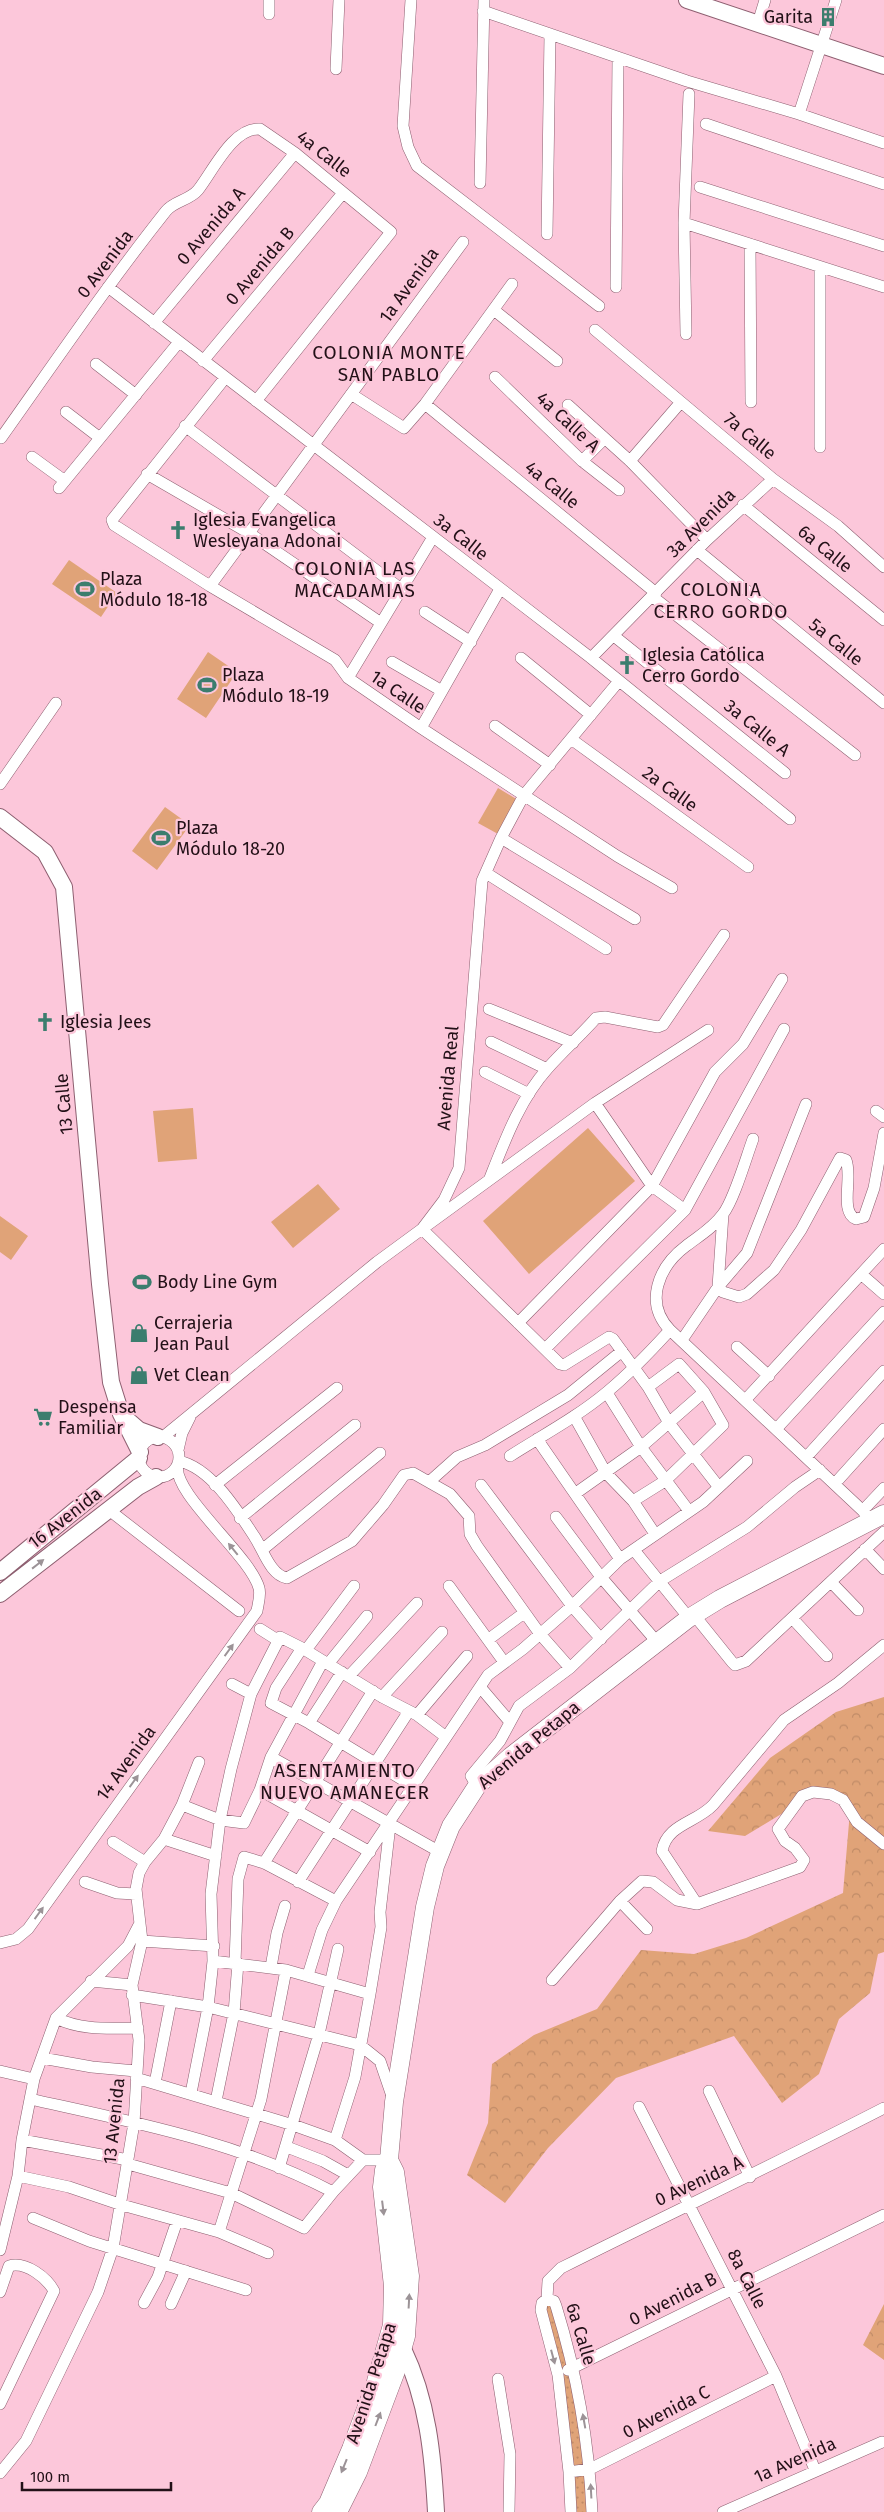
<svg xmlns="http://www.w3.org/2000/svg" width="884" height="2512" viewBox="0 0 884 2512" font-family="'Fira Sans',sans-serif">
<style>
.green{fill:#e0a378}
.forest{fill:url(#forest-crowns)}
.park{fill:url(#park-dots)}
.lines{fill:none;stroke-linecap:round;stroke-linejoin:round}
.street-casing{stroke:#8d5f70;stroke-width:12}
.secondary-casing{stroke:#8d5f70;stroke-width:18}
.primary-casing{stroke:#8d5f70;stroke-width:19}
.street{stroke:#fff;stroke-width:11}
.secondary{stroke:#fff;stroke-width:16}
.primary{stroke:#fff;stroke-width:18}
.oneway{fill:#9c9397}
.labels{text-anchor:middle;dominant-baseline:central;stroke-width:4.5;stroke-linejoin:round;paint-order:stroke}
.poi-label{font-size:18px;fill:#221017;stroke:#fcc7da;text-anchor:start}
.street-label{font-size:18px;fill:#221017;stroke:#fcc7da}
.neighbourhood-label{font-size:19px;letter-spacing:1px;fill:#221017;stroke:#fcc7da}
</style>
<defs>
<pattern id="forest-crowns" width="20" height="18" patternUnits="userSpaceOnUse" patternTransform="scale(1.25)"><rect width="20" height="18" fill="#e0a378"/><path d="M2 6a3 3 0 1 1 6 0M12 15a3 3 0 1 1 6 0" fill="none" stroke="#c08b67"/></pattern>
<pattern id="park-dots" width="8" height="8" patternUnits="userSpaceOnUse" patternTransform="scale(1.25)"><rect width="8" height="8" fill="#e0a378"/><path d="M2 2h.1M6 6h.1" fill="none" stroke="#c08b67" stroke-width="1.8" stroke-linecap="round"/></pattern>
</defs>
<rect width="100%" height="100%" fill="#fcc7da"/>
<!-- green -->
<path class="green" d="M69 560 117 593 101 617 52 584Z
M208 652 237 672 206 718 177 699Z
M498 788 518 800 498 834 478 823Z
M165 807 190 825 157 870 132 851Z
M193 1108 197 1159 158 1162 153 1111Z
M588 1128 635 1181 529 1274 483 1221Z
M318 1184 340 1209 293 1248 271 1222Z
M0 1216 28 1236 11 1260 0 1252Z"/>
<!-- forest -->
<path class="forest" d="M884 1697V1952L878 1954 870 1993 839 2019 819 2074 782 2103 734 2036 616 2078 548 2148 505 2203 467 2175 488 2123 492 2064 534 2035 597 2009 641 1950 694 1954 746 1938 843 1893 850 1811 821 1790 745 1836 708 1831 770 1758 836 1712Z
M884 2304V2360L863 2345Z"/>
<!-- park -->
<path class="park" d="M547 2299 565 2335 592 2512H571L569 2472 542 2303Z"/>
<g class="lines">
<!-- street casing -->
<g class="street-casing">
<path id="street" d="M411 0 403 126 408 147 417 166 599 306
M483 11 687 81 799 114 884 143
M269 14V0
M758 23 765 0
M336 69 339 0
M799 114 836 0
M706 124 884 184
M480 183 484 0
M700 187 884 246
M684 223 884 287
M547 234 550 35
M750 244 751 402
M820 267V447
M108 287 591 658 790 819
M616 287 618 58
M494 310 557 361
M154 323 295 153
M595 330 773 479 838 526 884 567
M686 334 684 223 689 94
M203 361 343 193
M96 364 136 395
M495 377 582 461 619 490
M225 378 112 520 114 525 210 586 335 660 348 678 421 728 617 856 672 888
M351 394 404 428 425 404 512 284
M425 404 656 593
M568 405 630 461 707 540
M66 412 100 438
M185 426 401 589
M1 438C55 362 108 284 166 211 174 201 190 200 198 190 213 171 233 127 260 129L295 153 391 232 256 401
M32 457 65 481
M582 461 604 439
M630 461 681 402
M147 474 249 533 381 623
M59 488 179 342
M743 505 884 620
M697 550 884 703
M210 586 463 242
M653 597 855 755
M425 612 471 642
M614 636 785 773
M521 658 591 715
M591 658 707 540 773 479
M392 662 442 691
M348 678 433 537
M495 726 550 765
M421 728 500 589
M571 739 748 867
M0 784 56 703
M501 838 635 919
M486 873 606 949
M489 1009 573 1043
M708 1030 595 1103 422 1229 560 1364 564 1365 609 1337 613 1339 648 1387 669 1423 718 1486
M491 1042 547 1069
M485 1072 529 1094
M595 1103 652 1186 685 1210
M876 1111 884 1117
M753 1139C746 1158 734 1200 723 1214 713 1228 699 1236 686 1246 658 1267 644 1303 670 1330L863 1511 870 1520
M490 1178C505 1140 520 1099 548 1068 563 1051 581 1035 596 1018L605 1017 658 1027 663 1025 724 935
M723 1214 718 1287 723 1292 739 1297 747 1294 774 1270 801 1230 840 1158 846 1160C853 1177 839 1212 856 1219L864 1217 874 1188 884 1133
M861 1274 884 1294
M518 1323 652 1186 715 1072 743 1044 782 979
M684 1337 718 1287 747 1253 806 1104
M737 1347 769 1376
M545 1349 685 1210 784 1029
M607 1393 641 1447 689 1511
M748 1397 884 1249
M574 1416 606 1473 633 1501 655 1534
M779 1426 884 1312
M139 1457a20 20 0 1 1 40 0a20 20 0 1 1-40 0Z
M163 1437 377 1262 422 1229 444 1200 459 1168 482 881 501 838 524 795 619 681
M537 1439 620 1559
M178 1450 182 1433 190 1417
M810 1453 884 1371
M510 1456C543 1435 577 1417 607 1392 630 1373 650 1352 670 1330
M179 1461C211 1468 237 1510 254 1536 263 1549 270 1575 287 1578L352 1541 383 1505 404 1475 413 1473 450 1494 469 1516 470 1534 477 1546 540 1634 570 1668
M839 1479 884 1429
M429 1482 457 1457 485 1445 568 1395 622 1351
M215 1485 337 1388
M481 1485 572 1606 601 1639
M576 1493 641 1447 704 1392
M633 1501 665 1481 723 1425 704 1392 679 1364 648 1387
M867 1506 884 1488
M109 1510 239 1611
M556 1517 601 1577 657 1642
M240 1518 355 1425
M865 1549 884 1569
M262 1550 380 1453
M634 1550 689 1618
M831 1582 858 1610
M449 1586 504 1662
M695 1616 732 1662 735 1665 746 1661 884 1532
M792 1618 827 1656
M260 1629 279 1641
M489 1639 524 1613
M302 1648 276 1688 271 1703 309 1723 413 1786
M306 1650 354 1586
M328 1664 367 1616
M349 1676 417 1603
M232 1684 251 1694
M481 1688 510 1722
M382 1697 442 1632
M417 1715 467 1656
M309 1723 342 1672
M271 1757 440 1852
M477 1786 471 1776 500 1741 519 1706 570 1668 660 1581 747 1527 795 1487 820 1470
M260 1790 370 1852
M182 1805 220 1820 244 1823 260 1790 271 1757 323 1661
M164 1839 216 1856
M113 1842 145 1862
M264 1863 373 1691
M85 1882 117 1893 136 1894
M298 1882 409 1711
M620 1901 647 1929
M697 1904 662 1851C667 1824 696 1823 713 1805L784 1720 838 1683 884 1645
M142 1941 214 1946
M0 1943 16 1939 28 1929 257 1611C258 1604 261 1595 259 1588 250 1555 170 1492 178 1464
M213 1961 286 1970 370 1994
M235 1963 238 1879 244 1857 264 1863 336 1901
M271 1967 277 1933 285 1906
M308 1975 322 1930 336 1901 488 1675 523 1649 572 1606 620 1559 703 1502 747 1461
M552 1980 620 1901 642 1881 653 1882 677 1900 697 1904 800 1867 804 1860 795 1848 785 1841 778 1829 802 1796 813 1792 831 1794 843 1800 857 1822 884 1844
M91 1981 132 1985
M132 1995 208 2007 360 2045 380 2061 392 2096
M56 2018C83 2031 109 2028 138 2028
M42 2058 92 2067 136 2071
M0 2071 34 2079
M136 2078 293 2125 335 2140 363 2160H389
M155 2083 171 2001
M709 2091 750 2177
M191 2093 208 2007 213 1961 211 1894 220 1820 231 1769 251 1694 280 1637 302 1648 382 1697 417 1715 446 1737
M30 2099C133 2122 239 2142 333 2192
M216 2101 234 2013 238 1963
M639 2107 776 2376 815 2470
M22 2140 128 2160
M335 2140 355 2077 370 1994 381 1927 380 1912 390 1825
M287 2147 323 2161 348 2175
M128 2164 231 2193 304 2228 333 2192 363 2160
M279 2168 319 2034 338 1949
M18 2176 69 2187 122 2205 219 2232 268 2253
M33 2218 89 2241 246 2290
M219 2232 261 2099 286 1970
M0 2250 18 2176 22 2140 34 2079 56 2018 128 1946 139 1925
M0 2292 9 2266C26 2261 47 2278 54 2291L0 2404
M547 2299 548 2281 561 2268C669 2214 777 2163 884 2108
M144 2303 158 2277 177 2221
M171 2304 186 2271
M568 2370 884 2215
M498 2379 510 2454 509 2512
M569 2472 590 2469 776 2376
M0 2473 26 2441 98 2292 113 2248 134 2123 139 2040 132 1985 142 1941 136 1889 139 1873 145 1862 164 1839 182 1805 199 1762
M571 2512 569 2472 558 2375 541 2310 542 2303 547 2299 554 2301 556 2306C577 2374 589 2442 592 2512
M723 2512 882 2442"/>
</g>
<!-- secondary casing -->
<g class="secondary-casing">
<path id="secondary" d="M687 0 884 66
M0 817 45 852 64 887 100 1284 111 1382 121 1414 140 1452
M124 1417 139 1430 158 1437
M0 1572 139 1458
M0 1594 138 1487 156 1477
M394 2346 403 2349C428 2401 433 2456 436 2512"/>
</g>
<!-- primary casing -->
<g class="primary-casing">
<path id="primary" d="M321 2512 328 2503 351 2449 375 2385 392 2325 393 2286 382 2187 384 2170 389 2160 394 2102 425 1907 435 1866 451 1826 477 1786 511 1756 689 1618 720 1599 884 1514
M338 2512 358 2472 396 2371 406 2336 410 2276 395 2172 389 2160"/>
</g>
<!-- street -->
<use href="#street" class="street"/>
<!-- secondary -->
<use href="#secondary" class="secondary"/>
<!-- primary -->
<use href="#primary" class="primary"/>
</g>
<!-- one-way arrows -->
<defs><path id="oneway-solid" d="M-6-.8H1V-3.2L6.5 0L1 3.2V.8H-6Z" transform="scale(1.25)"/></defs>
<g class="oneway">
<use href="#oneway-solid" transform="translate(233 1549) rotate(-129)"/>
<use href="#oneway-solid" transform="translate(38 1564) rotate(-38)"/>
<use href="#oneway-solid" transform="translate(229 1650) rotate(-54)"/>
<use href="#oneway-solid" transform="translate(134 1781) rotate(-54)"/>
<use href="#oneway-solid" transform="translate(39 1913) rotate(-54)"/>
<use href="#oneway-solid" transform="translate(383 2208) rotate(83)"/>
<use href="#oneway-solid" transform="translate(409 2301) rotate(-87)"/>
<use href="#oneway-solid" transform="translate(553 2357) rotate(75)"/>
<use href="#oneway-solid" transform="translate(378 2419) rotate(-69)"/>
<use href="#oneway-solid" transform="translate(584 2421) rotate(-100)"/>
<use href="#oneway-solid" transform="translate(344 2466) rotate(112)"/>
<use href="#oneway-solid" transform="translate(591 2491) rotate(-93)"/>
</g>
<!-- icons -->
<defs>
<g id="building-bare" transform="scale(1.5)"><path d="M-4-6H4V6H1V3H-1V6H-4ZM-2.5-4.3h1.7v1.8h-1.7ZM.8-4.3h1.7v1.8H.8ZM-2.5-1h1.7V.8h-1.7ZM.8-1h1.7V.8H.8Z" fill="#3c7d6e" stroke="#fcc7da" stroke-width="2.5" paint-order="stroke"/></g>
<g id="church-bare" transform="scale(1.5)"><path d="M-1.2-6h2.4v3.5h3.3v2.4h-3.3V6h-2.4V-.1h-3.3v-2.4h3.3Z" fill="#3c7d6e" stroke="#fcc7da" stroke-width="2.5" paint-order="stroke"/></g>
<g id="stadium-bare" transform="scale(1.5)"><path d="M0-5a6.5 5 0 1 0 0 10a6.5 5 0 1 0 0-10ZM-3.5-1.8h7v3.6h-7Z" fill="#3c7d6e" stroke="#fcc7da" stroke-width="2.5" paint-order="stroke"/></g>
<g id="shop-bare" transform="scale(1.5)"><path d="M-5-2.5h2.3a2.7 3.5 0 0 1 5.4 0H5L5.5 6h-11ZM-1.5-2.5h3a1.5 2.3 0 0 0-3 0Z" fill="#3c7d6e" stroke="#fcc7da" stroke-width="2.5" paint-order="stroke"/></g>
<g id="supermarket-bare" transform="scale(1.5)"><path d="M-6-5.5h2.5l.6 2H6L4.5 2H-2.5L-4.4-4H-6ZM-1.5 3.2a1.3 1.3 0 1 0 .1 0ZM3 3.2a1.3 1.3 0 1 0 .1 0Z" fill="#3c7d6e" stroke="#fcc7da" stroke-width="2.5" paint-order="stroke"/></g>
</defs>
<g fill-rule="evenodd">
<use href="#building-bare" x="828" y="17"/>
<use href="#church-bare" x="178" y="530"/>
<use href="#stadium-bare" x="85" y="589"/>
<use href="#church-bare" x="627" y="665"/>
<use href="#stadium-bare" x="207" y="685"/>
<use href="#stadium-bare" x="161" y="838"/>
<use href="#church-bare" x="45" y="1022"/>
<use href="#stadium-bare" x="142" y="1282"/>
<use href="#shop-bare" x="139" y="1333"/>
<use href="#shop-bare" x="139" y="1375"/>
<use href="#supermarket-bare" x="43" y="1417"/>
</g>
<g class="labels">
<!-- poi labels -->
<g class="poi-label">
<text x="813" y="17" text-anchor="end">Garita</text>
<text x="193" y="520">Iglesia Evangelica<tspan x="193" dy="21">Wesleyana Adonai</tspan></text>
<text x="100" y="579">Plaza<tspan x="100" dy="21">Módulo 18-18</tspan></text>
<text x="642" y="655">Iglesia Católica<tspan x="642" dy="21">Cerro Gordo</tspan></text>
<text x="222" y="675">Plaza<tspan x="222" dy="21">Módulo 18-19</tspan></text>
<text x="176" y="828">Plaza<tspan x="176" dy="21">Módulo 18-20</tspan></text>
<text x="60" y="1022">Iglesia Jees</text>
<text x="157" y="1282">Body Line Gym</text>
<text x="154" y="1323">Cerrajeria<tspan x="154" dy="21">Jean Paul</tspan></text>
<text x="154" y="1375">Vet Clean</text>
<text x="58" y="1407">Despensa<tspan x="58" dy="21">Familiar</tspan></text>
</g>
<!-- street labels -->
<g class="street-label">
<text transform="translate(324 154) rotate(38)">4a Calle</text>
<text transform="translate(211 226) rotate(-50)">0 Avenida A</text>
<text transform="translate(105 264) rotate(-53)">0 Avenida</text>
<text transform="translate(260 266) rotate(-50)">0 Avenida B</text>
<text transform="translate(409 285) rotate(-54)">1a Avenida</text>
<text transform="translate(568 422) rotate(43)">4a Calle A</text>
<text transform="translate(750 436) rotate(40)">7a Calle</text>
<text transform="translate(552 485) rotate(39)">4a Calle</text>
<text transform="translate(701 523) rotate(-45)">3a Avenida</text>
<text transform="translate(461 537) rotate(38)">3a Calle</text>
<text transform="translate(825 549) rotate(39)">6a Calle</text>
<text transform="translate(836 642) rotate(39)">5a Calle</text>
<text transform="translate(398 692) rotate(34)">1a Calle</text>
<text transform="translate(757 728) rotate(39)">3a Calle A</text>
<text transform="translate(670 789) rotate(36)">2a Calle</text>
<text transform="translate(448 1078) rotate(-85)">Avenida Real</text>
<text transform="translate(64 1104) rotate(-95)">13 Calle</text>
<text transform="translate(65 1518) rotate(-38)">16 Avenida</text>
<text transform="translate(529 1745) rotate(-40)">Avenida Petapa</text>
<text transform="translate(126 1763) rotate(-54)">14 Avenida</text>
<text transform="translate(114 2121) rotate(-84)">13 Avenida</text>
<text transform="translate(699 2181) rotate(-25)">0 Avenida A</text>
<text transform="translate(747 2279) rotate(63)">8a Calle</text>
<text transform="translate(673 2299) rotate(-27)">0 Avenida B</text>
<text transform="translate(581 2334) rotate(73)">6a Calle</text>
<text transform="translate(371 2383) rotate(-72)">Avenida Petapa</text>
<text transform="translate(666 2412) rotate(-27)">0 Avenida C</text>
<text transform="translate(795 2460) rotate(-24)">1a Avenida</text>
</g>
<!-- neighbourhood labels -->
<g class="neighbourhood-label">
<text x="389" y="352">COLONIA MONTE<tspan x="389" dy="22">SAN PABLO</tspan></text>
<text x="355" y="568">COLONIA LAS<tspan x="355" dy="22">MACADAMIAS</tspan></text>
<text x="721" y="589">COLONIA<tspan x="721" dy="22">CERRO GORDO</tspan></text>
<text x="345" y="1770">ASENTAMIENTO<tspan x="345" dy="22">NUEVO AMANECER</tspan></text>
</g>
</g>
<!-- scale -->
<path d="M22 2482v8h149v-8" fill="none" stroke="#221017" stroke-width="2.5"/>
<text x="30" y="2482" font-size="15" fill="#221017" stroke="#fcc7da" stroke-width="4" paint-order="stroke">100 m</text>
</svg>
